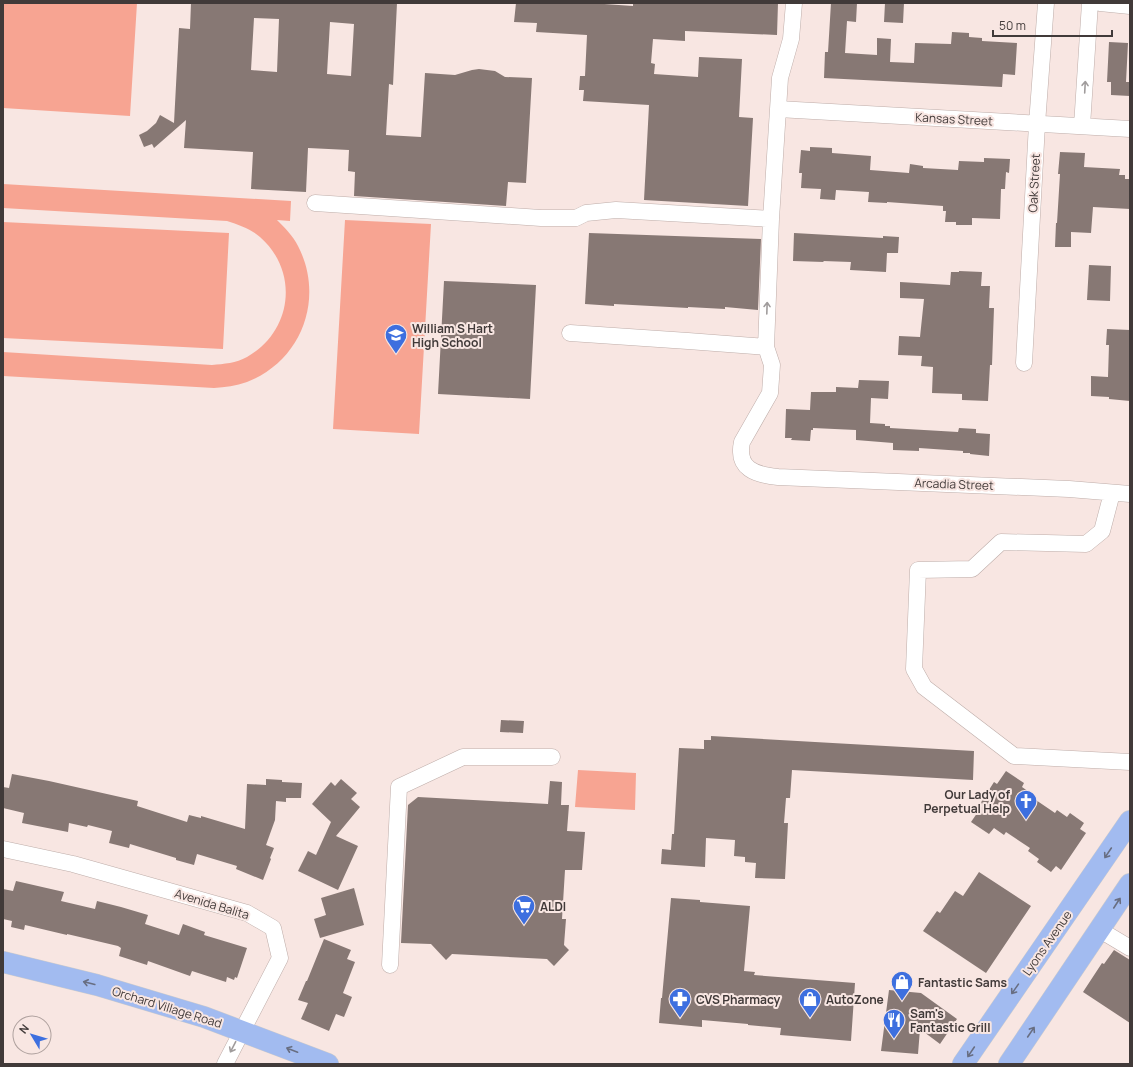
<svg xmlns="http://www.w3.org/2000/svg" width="1133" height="1067" viewBox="0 0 1133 1067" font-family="Manrope,sans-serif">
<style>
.green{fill:#f7a492}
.building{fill:#877874;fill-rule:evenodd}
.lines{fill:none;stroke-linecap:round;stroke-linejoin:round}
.minor-casing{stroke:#beada9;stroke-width:17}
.major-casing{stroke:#cecccc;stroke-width:22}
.minor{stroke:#fff;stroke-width:16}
.major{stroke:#a2bbf0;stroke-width:21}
.oneway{stroke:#a09c9c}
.oneway2{stroke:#686e82}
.labels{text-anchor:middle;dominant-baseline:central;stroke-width:4;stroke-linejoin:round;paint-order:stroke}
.street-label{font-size:12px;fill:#413a39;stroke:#f8e6e2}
.poi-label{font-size:12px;font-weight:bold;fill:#413a39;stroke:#f8e6e2;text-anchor:start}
</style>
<rect width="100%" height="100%" fill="#f8e6e2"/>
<!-- green -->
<path class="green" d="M3 3H137L130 116 3 108Z
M3 184 291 201 290 221 277 220C285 228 293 236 298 246 325 298 302 361 247 382 236 386 225 387 214 388L3 376V352L212 365C224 364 236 363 247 357 293 331 299 271 260 237 251 229 239 225 227 221L3 208Z
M345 220 431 224 419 434 333 429Z
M3 222 229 233 223 349 3 338Z
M578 770 636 773 635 810 575 807Z"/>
<!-- building -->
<path class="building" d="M191 3H397L393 85 389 84 386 135 421 137 425 73 455 75 472 70 479 69 495 71 505 77 532 78 526 183 508 182 506 206 354 196 355 172 348 171 349 150 308 148 306 192 251 189 253 152 184 148 186 120 154 148 152 144 144 147 139 135 147 131 156 123 160 115 174 123 179 28 190 29ZM254 18 279 19 277 72 251 70ZM330 22 354 24 351 76 327 74Z
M516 3H590L633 6V3H778L777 35 685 31V41L653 39 651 63 655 64 654 74 698 77 699 57 742 59 739 117 753 118 748 206 644 200 649 105 583 101 584 90H579L580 76H585L587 35 536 32 537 23 514 22Z
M831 3H857L856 22 847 21 845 53 877 55V38L891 39 890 62 914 63 915 43 951 44 952 32 969 33V37L982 38V41L1017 43 1015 75 1003 74 1002 87 824 78 825 52H828Z
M885 3H904L903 23 884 22Z
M1109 42 1128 43 1126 82H1130V96L1111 95V82H1107Z
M810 147 832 148V153L871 156 870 170 909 173 910 164 923 166V168L958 170 959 161 984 162V158L1010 159 1009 173 1006 172 1005 189H1001L1000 219 972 218V225H956V222H945L946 211H943V206L887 202V203L868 202 869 192 836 190 835 200 820 199 821 189 801 188 802 173H799L801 150 810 151Z
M1060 152 1085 153 1084 167 1120 169 1119 175H1125V179H1130V209L1093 207 1091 233 1071 232V247H1055L1056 223H1057L1060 174H1058Z
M589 233 761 239 758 310 725 307V309L688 307V308L614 304V306L585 304Z
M794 233 883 238V236L899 237 898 253H887L886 272 850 270 851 262 823 261 824 262 793 261Z
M1089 265 1111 266 1110 301 1087 300Z
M959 271 982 272 981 286H990L989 308H994L992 365H990L988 401 962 400V394L932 393 933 367 921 366 922 356 898 355 899 336 920 337 924 299 900 298V282L950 285 951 272H959Z
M444 281 536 285 530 399 438 394Z
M1107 329 1130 330V401L1109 399V397L1091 396V376L1108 377 1109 345H1106Z
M859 380 889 381 888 399 871 398 870 423 885 424V426H890V428L958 432 959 428 976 429V433L990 434 989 456 970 454V453H963V451L919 448V451L893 450V443L856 440V430L813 428V430H811L810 441 791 440 792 438H785L786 409 810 410 811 392H836V387L858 388Z
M501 720 524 721 523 733 500 732Z
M711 736 974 751 973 780 792 770 790 798H786L784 823H788L785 879 755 878 756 863 745 862V857L734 856 735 840 706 838 705 867 661 864 662 849 671 850 672 834H674L679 748 704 749V740H711Z
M1006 771 1024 783 1022 787 1032 794 1030 796 1055 813 1057 810 1067 817 1070 813 1084 823 1080 829 1086 833 1061 870 1056 866 1051 872 1037 862 1039 859 1028 851 1030 848 1006 832 1004 835 994 828 989 834 971 822 982 806 980 804 994 782 997 784Z
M12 774 49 781 138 801 137 806 187 822 189 815 201 818V816L245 829 247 784 266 785V779L282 780V782L302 783 301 798H286V802L276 801 275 820 266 845 274 848 270 858 271 859 263 880 236 869 237 866 197 854 194 865 176 860V858L130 844 129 848 109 843 112 831 88 825 87 827 69 823 68 832 22 823 24 813 3 808V787L9 788Z
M341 779 357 793 351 799 360 807 336 836 358 846 338 890 298 871 308 851 316 855 331 822 312 804 331 782 335 786Z
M550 781 562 782 561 805H569L567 831 585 832 582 870H565L562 919H566L564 945 569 950 554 966 547 959 452 954 446 960 431 944 401 943 408 805 418 797 548 804Z
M979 872 1031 906 986 973 923 931 937 911 940 913 955 891 963 896Z
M16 881 64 892 61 901 95 909 97 901 121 907 148 915 145 924 179 935 183 924 205 932 204 935 247 948 237 978 235 977 234 980 227 977 226 982 192 971 190 976 148 961 147 965 119 956 121 948 118 946 67 934V935L25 925 24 930 11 927 12 921 3 919V889L13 891Z
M354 888 364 925 320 938 314 919 326 915 321 898Z
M671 898 700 900V902L750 906 744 971 755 972 754 975 855 983 851 1041 780 1035 781 1028 748 1025V1024L702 1020V1027L659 1023 661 998H662Z
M324 939 351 950 347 959 355 962 343 993 352 997 344 1017 336 1014 329 1031 301 1019 308 1003 298 1000 306 981H307Z
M1114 950 1130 960V1023L1083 992 1102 963 1104 964Z
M889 990 921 993 957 1019 940 1044 920 1029 918 1054 881 1051Z"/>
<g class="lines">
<!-- minor casing -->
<g class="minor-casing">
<path id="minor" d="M794 3 791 39 780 78 771 219 766 347 772 365 770 393 742 442C736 469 756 475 778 477L1069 489 1130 494
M1100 3 1130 6
M778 109 1130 129
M1082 126 1090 3
M315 203 541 218H576L586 213 616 210 771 219
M570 333 688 341 766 347
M1024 363 1037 124 1046 3
M1112 493 1102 531 1086 544 1001 542 972 569 918 570 914 669 924 687 1014 756 1130 762
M3 849 73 864 247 913 273 928 280 958 225 1064
M1100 930 1130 948
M390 965 399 787 463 757H552"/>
</g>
<!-- major casing -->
<g class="major-casing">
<path id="major" d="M3 962 97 985 204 1017 328 1064
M963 1064 1130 821
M1009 1064 1130 884"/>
</g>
<!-- minor -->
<use href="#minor" class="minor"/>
<!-- major -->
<use href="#major" class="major"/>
</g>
<!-- one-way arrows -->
<defs><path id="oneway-shaft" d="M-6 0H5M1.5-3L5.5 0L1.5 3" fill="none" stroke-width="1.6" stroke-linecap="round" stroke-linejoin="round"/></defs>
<g class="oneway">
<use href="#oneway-shaft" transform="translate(1085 87) rotate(-87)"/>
<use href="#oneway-shaft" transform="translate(767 308) rotate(-88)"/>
<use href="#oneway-shaft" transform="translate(233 1047) rotate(117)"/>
</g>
<g class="oneway2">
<use href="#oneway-shaft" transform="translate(1108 853) rotate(124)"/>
<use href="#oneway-shaft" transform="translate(1117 903) rotate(-57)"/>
<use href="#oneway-shaft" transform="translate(89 983) rotate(-166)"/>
<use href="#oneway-shaft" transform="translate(1015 989) rotate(125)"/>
<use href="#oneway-shaft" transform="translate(1031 1032) rotate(-56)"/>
<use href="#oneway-shaft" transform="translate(292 1050) rotate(-159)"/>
<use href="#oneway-shaft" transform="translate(971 1052) rotate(124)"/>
</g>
<!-- icons -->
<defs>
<g id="school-pin" transform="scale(1.15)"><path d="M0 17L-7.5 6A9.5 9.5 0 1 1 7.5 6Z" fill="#3d6fdf" stroke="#f8e6e2"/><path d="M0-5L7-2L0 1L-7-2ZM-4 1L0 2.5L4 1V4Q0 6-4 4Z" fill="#fff"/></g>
<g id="church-pin" transform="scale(1.15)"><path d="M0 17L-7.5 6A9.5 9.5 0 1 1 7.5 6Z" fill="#3d6fdf" stroke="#f8e6e2"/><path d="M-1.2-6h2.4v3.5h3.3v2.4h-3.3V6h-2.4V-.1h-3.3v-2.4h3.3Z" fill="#fff"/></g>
<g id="supermarket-pin" transform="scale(1.15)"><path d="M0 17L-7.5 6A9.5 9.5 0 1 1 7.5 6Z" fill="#3d6fdf" stroke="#f8e6e2"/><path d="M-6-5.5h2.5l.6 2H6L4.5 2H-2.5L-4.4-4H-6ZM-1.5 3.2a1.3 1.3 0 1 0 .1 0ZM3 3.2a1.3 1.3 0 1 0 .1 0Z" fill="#fff"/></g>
<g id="shop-pin" transform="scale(1.15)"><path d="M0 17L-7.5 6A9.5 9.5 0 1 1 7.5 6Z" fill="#3d6fdf" stroke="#f8e6e2"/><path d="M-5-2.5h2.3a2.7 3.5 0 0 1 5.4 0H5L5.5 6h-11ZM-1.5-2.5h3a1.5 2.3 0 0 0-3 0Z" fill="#fff"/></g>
<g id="pharmacy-pin" transform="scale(1.15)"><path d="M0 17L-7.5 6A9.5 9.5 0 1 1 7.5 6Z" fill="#3d6fdf" stroke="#f8e6e2"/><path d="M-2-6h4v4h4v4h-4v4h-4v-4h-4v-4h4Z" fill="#fff"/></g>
<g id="restaurant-pin" transform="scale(1.15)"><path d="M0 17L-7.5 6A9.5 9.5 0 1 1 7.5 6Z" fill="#3d6fdf" stroke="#f8e6e2"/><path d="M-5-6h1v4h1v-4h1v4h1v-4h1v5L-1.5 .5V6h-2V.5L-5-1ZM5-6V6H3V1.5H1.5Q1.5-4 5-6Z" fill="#fff"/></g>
</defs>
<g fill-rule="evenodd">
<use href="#school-pin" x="396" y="335"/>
<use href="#church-pin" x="1026" y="801"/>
<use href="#supermarket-pin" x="524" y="906"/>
<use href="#shop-pin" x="902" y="982"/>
<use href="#pharmacy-pin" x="680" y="999"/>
<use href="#shop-pin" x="810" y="999"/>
<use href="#restaurant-pin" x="894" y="1020"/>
</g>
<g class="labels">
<!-- street labels -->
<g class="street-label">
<text transform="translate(954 119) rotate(3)">Kansas Street</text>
<text transform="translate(1034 183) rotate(-87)">Oak Street</text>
<text transform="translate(954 484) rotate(2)">Arcadia Street</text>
<text transform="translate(212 904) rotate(17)">Avenida Balita</text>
<text transform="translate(1047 943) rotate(-55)">Lyons Avenue</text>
<text transform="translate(167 1007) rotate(17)">Orchard Village Road</text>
</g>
<!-- poi labels -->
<g class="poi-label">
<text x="412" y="328">William S Hart<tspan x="412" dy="14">High School</tspan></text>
<text x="1010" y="794" text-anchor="end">Our Lady of<tspan x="1010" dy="14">Perpetual Help</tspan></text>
<text x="540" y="906">ALDI</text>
<text x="918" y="982">Fantastic Sams</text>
<text x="696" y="999">CVS Pharmacy</text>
<text x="826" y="999">AutoZone</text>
<text x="910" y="1013">Sam's<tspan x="910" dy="14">Fantastic Grill</tspan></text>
</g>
</g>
<!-- border -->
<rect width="1133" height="1067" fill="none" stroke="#413a39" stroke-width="8"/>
<!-- north arrow -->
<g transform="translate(32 1035) rotate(308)"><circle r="19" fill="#f8e6e2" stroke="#afa19e"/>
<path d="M0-3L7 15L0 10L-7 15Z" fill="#3d6fdf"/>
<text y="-6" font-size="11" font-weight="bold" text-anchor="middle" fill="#413a39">N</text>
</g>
<!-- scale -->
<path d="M993 30v6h119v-6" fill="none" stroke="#413a39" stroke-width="2"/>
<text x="999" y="30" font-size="12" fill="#413a39" stroke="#f8e6e2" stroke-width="3" paint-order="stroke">50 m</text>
</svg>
